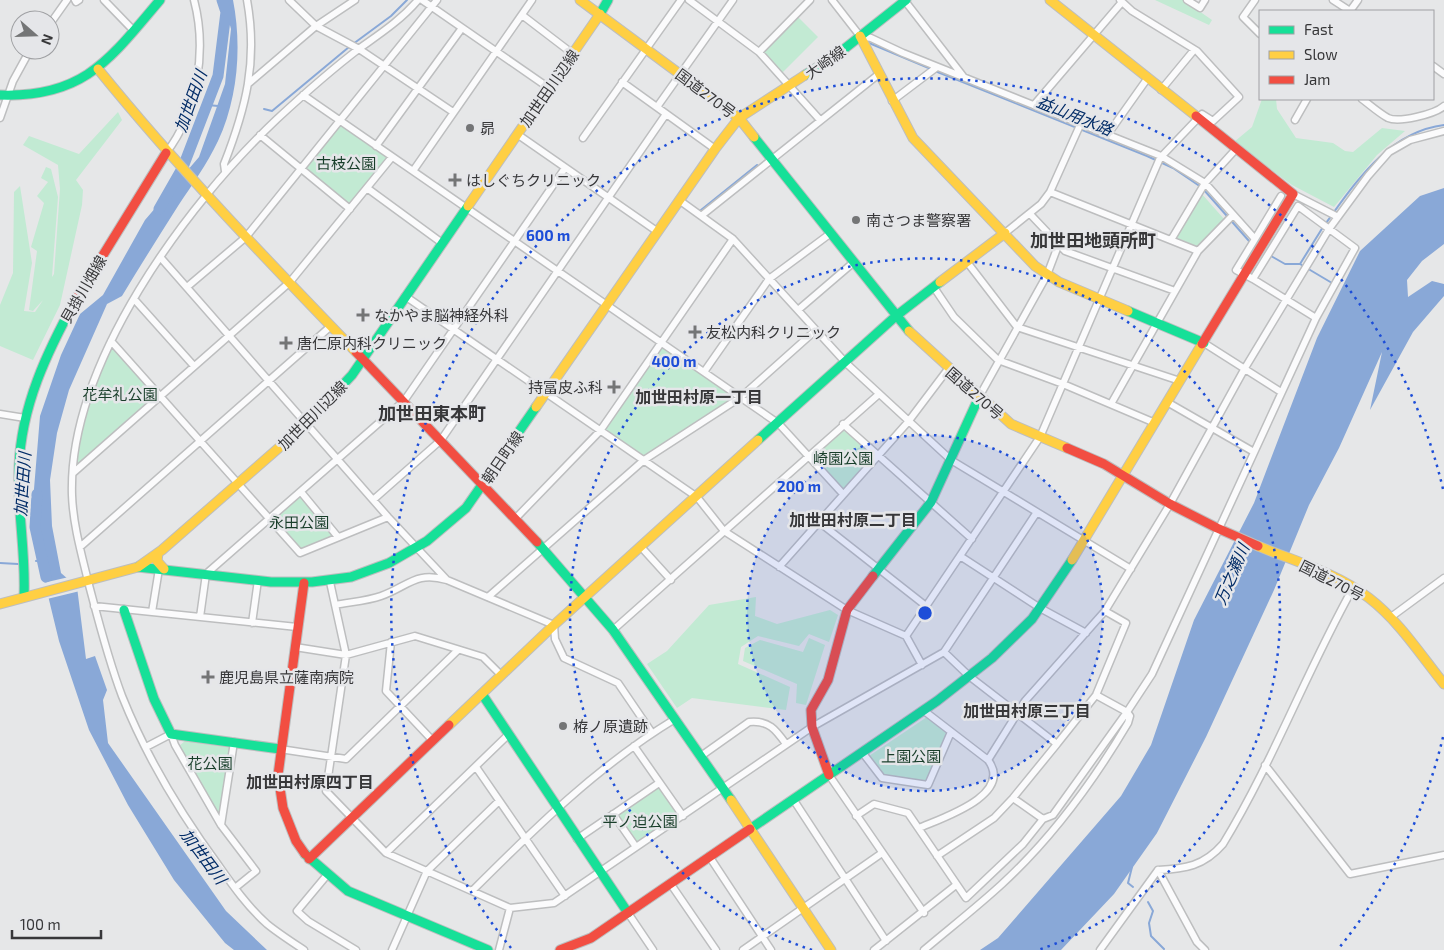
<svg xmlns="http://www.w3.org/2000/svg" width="1444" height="950" viewBox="0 0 1444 950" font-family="'Exo 2','Noto Sans JP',sans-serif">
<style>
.green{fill:#c2ead3}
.water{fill:#89a8d7}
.pier{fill:#e6e7e8}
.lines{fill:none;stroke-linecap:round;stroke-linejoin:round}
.stream{stroke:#89a8d7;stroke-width:2}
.river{stroke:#89a8d7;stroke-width:11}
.street-casing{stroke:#bdbebf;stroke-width:9}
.fast-casing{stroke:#bdbebf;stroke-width:11}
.slow-casing{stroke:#bdbebf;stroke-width:11}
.jam-casing{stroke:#bdbebf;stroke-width:11}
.street{stroke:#fbfbfc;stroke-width:6}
.fast{stroke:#16e098;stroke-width:9}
.slow{stroke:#ffcf43;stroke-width:9}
.jam{stroke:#f24e42;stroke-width:9}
.ring{fill:none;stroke:#1d4ed8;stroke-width:2.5;stroke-dasharray:2.5 5}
.poi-dot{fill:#747576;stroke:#e5e6e9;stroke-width:2}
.labels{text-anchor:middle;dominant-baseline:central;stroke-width:5;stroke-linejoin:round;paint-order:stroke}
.street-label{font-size:15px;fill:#373739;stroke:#e5e6e9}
.poi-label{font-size:15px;fill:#373739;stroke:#e5e6e9;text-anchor:start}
.park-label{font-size:15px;fill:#183e2a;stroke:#e5e6e9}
.water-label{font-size:16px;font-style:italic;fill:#002b66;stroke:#e5e6e9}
.neighbourhood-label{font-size:16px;font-weight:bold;fill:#373739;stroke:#e5e6e9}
.quarter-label{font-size:18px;font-weight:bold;fill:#373739;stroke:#e5e6e9}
.centre{fill:#1d4ed8;stroke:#e5e6e9;stroke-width:2.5}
.ring-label{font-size:15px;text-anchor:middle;font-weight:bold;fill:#1d4ed8;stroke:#e5e6e9;stroke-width:5;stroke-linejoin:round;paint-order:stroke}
</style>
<rect width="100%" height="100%" fill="#e6e7e8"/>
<!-- green -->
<path class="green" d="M1155 0H1183L1212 20 1209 25Z
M797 16 818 37 782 73 764 53 765 49Z
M1262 99H1276L1277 109 1296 138 1333 143 1345 151 1353 152 1382 128 1405 131 1377 155 1334 207 1292 185 1234 142 1252 127Z
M118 112 122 120 76 180 83 190 82 205 60 305 33 360 0 346V305L13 273 14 192 20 186 32 263 24 311 35 312 43 300 33 311 29 310 37 251 31 247 44 203 37 196 48 182 41 178 46 167 51 169 58 197 52 277 54 274 60 189 58 165 23 145 29 136 79 154Z
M339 126H342L387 157 349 204 307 170V167Z
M1201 193 1224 219 1198 247 1175 237Z
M661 346 736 397 646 456 642 455 604 430Z
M111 347H114L154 393 155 398 78 464C70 445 102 369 111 347Z
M843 430 874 456 843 489 814 456Z
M299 496 334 534 333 536 301 549H298L273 521V518Z
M756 597 755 616 777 624 830 610 838 615 829 642 809 634 799 646 758 636 741 647 738 664 790 687 786 710 692 698 677 708 647 664 667 651 709 605Z
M809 638 825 645 806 705 796 703 797 684 743 661 745 648 760 640 803 652Z
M927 717 948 734 927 781 883 776 869 756Z
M185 741 231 748 221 813H218L179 746Z
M656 787 660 788 677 814V817L639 843 636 842 618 816 619 813Z"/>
<!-- water -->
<path class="water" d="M223 0H233C242 46 238 98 218 141 207 164 192 185 178 206 159 236 140 266 122 296L107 304 69 390 57 433 50 480 52 526 61 573 77 587 86 659 95 656 107 690 103 700 108 743 226 911 267 950H234L225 943 174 880 128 805 89 730 59 641 43 575 34 489 40 416 61 355 80 314 103 295 145 220 199 157 225 84 231 29Z
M1444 188V244L1422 261 1407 280 1408 297 1432 281 1444 284V296L1413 332 1370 410 1382 352 1339 448 1309 505 1274 590 1206 737 1157 833 1114 894 1061 950H980L998 938 1121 796 1151 745 1194 620 1254 503 1317 338 1360 251 1420 196Z"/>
<!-- pier -->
<path class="pier" d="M69 577 79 585 80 591 47 599 43 583Z"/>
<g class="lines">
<!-- stream -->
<path class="stream" d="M869 43 931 69
M353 44 391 16 407 0
M935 71 1147 156 1173 168 1201 187
M208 105 218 106
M264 109 272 111 349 47
M1204 190 1249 241
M701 210 757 165
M1326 223C1356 182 1388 132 1444 125
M1271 256 1285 264H1300
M1300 264 1323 227
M1300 264 1332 283
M36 561 41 560
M0 563 18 564
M1132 867 1128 883 1133 887
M1148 902 1153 911 1149 923 1151 936 1164 949"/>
<!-- river -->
<path class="river" d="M159 209 183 167 218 76 226 12 222 0
M37 494 35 527 46 577"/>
<!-- street casing -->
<g class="street-casing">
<path id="street" d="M75 0 76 2 79 0
M104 0 134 31
M289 0 316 26 359 49 453 112
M422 0 549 88
M689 0 759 52 820 120
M832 0 860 36 871 38 903 53 1161 156 1205 183 1255 239 1236 270 1253 279 1298 206 1355 248 1316 318 1152 674 1127 712 1130 716 1128 723C1093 782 1052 838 1002 884 977 907 950 928 924 950
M1187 0 1200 8 1205 0
M1255 0 1243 17 1260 34
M1333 0 1350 11 1358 0
M905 1 963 76
M522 15 573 54
M50 24 67 0
M759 52 810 0
M1433 66 1444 74
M622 82 715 149
M248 84 316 26 355 0
M1161 90 1194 50
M303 95 779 424 843 494
M1362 99C1370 105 1379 113 1388 118 1399 123 1435 114 1444 106
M892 101 937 67
M1034 105 1122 2
M657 107 733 0
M0 118 13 81 30 50
M1295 120 1307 99
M517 134 658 232
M1108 134 1147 79
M260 135 350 209
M583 138 681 0
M376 146 462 28
M166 153C198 112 207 49 194 0
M225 171 224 164C246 108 258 61 247 0
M413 171 532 0
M367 188 442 243
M1050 192 1198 251
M1293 194 1338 217
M679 200 733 239 846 363 951 460 1131 569
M1030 214 1065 251 1175 291
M701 216 879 74
M1005 233 1041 204 1050 192 1081 123
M1255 239 1281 196
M1171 240 1205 183 1236 149
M161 258 388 517 447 580
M967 262 1017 327 1180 381
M1253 279 1316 318
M187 287 246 237 437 0
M935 289 954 317 998 360 1063 384 1155 423
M405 296 697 497 724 531 847 610 906 636 922 665
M134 299 194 366
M798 310 854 262
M111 341 300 553 388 517
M1204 343 1281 392
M704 372 769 279 831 233
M979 397 1047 275 1058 246
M1167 402 1254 452
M1111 404 1198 251 1233 215
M0 414 25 418
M843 424 972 539
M73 473 290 282 392 157
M301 492 338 537
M373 500 441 440 666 114
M516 518 600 431 733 239
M819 522 926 606
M80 547 331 326
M642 548 671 580
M960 556 1040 608 1086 633
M779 567 908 422 948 369
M330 582 346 655 326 791 386 853 510 908 554 903 812 727 944 652 1037 512
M488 597 644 460 741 397 816 330
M335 605C350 602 367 601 381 596 409 586 415 571 447 580L554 625 555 639 564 658 618 683 652 733
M94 606 297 627
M152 612 159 569
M200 617 206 574 404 401 565 168
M1391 617 1444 578
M252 623 258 580
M613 630 879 394
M906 636 1040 437 1160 158 1202 114 1213 121 1239 97 1197 51 1132 11 1120 0
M391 642 386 691 433 741
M295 647 346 655 415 636 483 657 501 675
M1057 744 1096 695 1126 623 1105 611
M634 746 683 816
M146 747 171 734 175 745 221 825 256 871 235 888
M280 749 346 759 458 650
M862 752 882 778 928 785 951 732
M701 756 749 722C769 720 776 730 786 744
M988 760 1025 701 1105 611 1170 504 1245 368 1329 229 1368 176 1389 152 1410 140 1444 131
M1265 765 1350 874 1444 855
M476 767 565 896
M829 775 924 913
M1013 798 1043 819
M793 799 886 941
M613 814 636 847
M856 816 874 804 908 813 966 898 1023 844 1043 819 1053 815 1127 712 1096 695
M221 825 234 742
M919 828C942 818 1014 795 988 760L923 710
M577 839 659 783
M386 853 508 735
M709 856 771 950
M937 856 994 818 1013 798 1057 744 969 676 944 652
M1158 870C1185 869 1204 866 1223 844 1273 762 1306 672 1353 588
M1158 870 1197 942 1205 950
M327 875 297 911 308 921 356 950
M670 883 716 950
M472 891C535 828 599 765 675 719
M628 913 653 950
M304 950C292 942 278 933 267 924 248 907 233 886 219 866 180 813 146 756 122 696 108 659 99 623 89 585 82 556 73 525 72 495 68 364 186 205 277 119 304 94 331 70 360 48 381 33 401 20 418 0
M392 950 427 871 499 801
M499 950 510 908
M743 950 882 853
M874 950 956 885
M1100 950 1158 870"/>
</g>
<!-- fast casing -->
<g class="fast-casing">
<path id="fast" d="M600 14 608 0
M805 75 834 57 906 0
M0 95C84 98 110 59 160 0
M754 137 909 331
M1128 311 1204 343
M306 424 352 375 468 206
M758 440 896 316 940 282
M537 542 613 630 731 800
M138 567 271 582H312L351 577 389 563 427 541 466 508 536 407
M873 576 931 502 979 397
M24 596C26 553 17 510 19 467 21 406 47 352 76 299
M124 610 154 699 171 734 280 749
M482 694 628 913
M750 829 937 701 992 658 1032 619 1072 560
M305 854 348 891 488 950"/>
</g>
<!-- slow casing -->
<g class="slow-casing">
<path id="slow" d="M580 0 739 118 754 137
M1050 0 1196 116
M860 36 913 138 1035 266 1059 282 1128 311
M98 69C179 169 267 260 356 352
M468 206 600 14
M940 282 1005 233
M909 331 1011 424 1067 448
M536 407 715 149 739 118 805 75
M1258 546C1294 561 1337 573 1369 598 1399 621 1420 654 1444 684
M158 553 157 561 164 569
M1072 560 1202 344
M0 604 138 567 162 550 306 424
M449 725 554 625 758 440
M731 800 831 950"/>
</g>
<!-- jam casing -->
<g class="jam-casing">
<path id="jam" d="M1196 116 1293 194 1202 344
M76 299 166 153
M356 352 537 542
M1067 448 1104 464 1170 504 1217 528 1258 546
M304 583 278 775 283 808 296 841 305 854
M829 775 812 727 811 710 828 680 847 610 873 576
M309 859 449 725
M560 950 591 938 750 829"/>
</g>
<!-- street -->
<use href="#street" class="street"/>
<!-- fast -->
<use href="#fast" class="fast"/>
<!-- slow -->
<use href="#slow" class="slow"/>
<!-- jam -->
<use href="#jam" class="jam"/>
</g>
<!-- distance rings -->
<circle cx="925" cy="613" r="178" fill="#1d4ed8" fill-opacity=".12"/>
<g class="ring">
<circle cx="925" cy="613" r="178"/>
<path d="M812 950A355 355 0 1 1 1038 950"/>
<path d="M1443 737A533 533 0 0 1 1339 948M511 948A533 533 0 1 1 1443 489"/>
</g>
<!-- markers -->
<g class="poi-dot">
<circle cx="470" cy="128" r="5"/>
<path d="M452.5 172.5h5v5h5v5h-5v5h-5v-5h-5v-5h5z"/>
<circle cx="856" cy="220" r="5"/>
<path d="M360.5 307.5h5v5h5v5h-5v5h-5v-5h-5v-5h5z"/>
<path d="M692.5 324.5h5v5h5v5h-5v5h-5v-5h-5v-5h5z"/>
<path d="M283.5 335.5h5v5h5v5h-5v5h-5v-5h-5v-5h5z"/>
<path d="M611.5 379.5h5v5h5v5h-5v5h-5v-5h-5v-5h5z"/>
<path d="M205.5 669.5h5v5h5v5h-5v5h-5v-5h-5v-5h5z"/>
<circle cx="563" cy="726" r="5"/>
</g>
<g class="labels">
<!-- street labels -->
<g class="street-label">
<text transform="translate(825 62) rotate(-35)">大崎線</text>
<text transform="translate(549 88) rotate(-55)">加世田川辺線</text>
<text transform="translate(706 93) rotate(37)">国道270号</text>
<text transform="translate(83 289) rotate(-60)">貝掛川畑線</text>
<text transform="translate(975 393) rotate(41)">国道270号</text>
<text transform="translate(312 415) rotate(-45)">加世田川辺線</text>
<text transform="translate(502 457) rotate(-55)">朝日町線</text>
<text transform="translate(1332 580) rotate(27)">国道270号</text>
</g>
<!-- poi labels -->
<g class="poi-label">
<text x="480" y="128">昴</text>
<text x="466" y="180">はしぐちクリニック</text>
<text x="866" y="220">南さつま警察署</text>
<text x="374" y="315">なかやま脳神経外科</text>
<text x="706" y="332">友松内科クリニック</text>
<text x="297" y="343">唐仁原内科クリニック</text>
<text x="603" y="387" text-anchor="end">持冨皮ふ科</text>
<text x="219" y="677">鹿児島県立薩南病院</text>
<text x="573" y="726">栫ノ原遺跡</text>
</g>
<!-- park labels -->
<g class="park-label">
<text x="346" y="163">古枝公園</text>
<text x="120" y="394">花牟礼公園</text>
<text x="843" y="458">崎園公園</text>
<text x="299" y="522">永田公園</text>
<text x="911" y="756">上園公園</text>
<text x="210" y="763">花公園</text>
<text x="640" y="821">平ノ迫公園</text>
</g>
<!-- water labels -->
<g class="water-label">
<text transform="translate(190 101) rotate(-70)">加世田川</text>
<text transform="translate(1075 115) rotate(22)">益山用水路</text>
<text transform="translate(22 484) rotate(-86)">加世田川</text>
<text transform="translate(1231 574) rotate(-67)">万之瀬川</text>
<text transform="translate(204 856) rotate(53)">加世田川</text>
</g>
<!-- neighbourhood labels -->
<g class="neighbourhood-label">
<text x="699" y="396">加世田村原一丁目</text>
<text x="853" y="519">加世田村原二丁目</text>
<text x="1027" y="710">加世田村原三丁目</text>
<text x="310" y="781">加世田村原四丁目</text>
</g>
<!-- quarter labels -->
<g class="quarter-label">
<text x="1093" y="240">加世田地頭所町</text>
<text x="432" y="413">加世田東本町</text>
</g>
</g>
<circle cx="925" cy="613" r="8" class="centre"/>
<g class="ring-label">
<text x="548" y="241">600 m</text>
<text x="674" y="367">400 m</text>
<text x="799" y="492">200 m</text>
</g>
<!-- legend -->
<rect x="1259" y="10" width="175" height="90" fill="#e5e6e9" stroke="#9fa0a3"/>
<rect x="1269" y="26" width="25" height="8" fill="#16e098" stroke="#9fa0a3"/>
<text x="1304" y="35" font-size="15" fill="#373739">Fast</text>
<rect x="1269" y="51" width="25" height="8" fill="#ffcf43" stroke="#9fa0a3"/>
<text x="1304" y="60" font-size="15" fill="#373739">Slow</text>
<rect x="1269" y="76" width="25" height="8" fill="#f24e42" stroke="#9fa0a3"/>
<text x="1304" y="85" font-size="15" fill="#373739">Jam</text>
<!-- north arrow -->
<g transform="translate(35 35) rotate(110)"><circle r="24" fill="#e5e6e9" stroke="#9fa0a3"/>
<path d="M0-4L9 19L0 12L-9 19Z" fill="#747576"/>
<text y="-8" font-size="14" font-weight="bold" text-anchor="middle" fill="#373739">N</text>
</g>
<!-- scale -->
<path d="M12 930v8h89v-8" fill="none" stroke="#373739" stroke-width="2.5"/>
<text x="20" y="930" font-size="15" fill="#373739" stroke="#e5e6e9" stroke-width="4" paint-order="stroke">100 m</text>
</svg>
